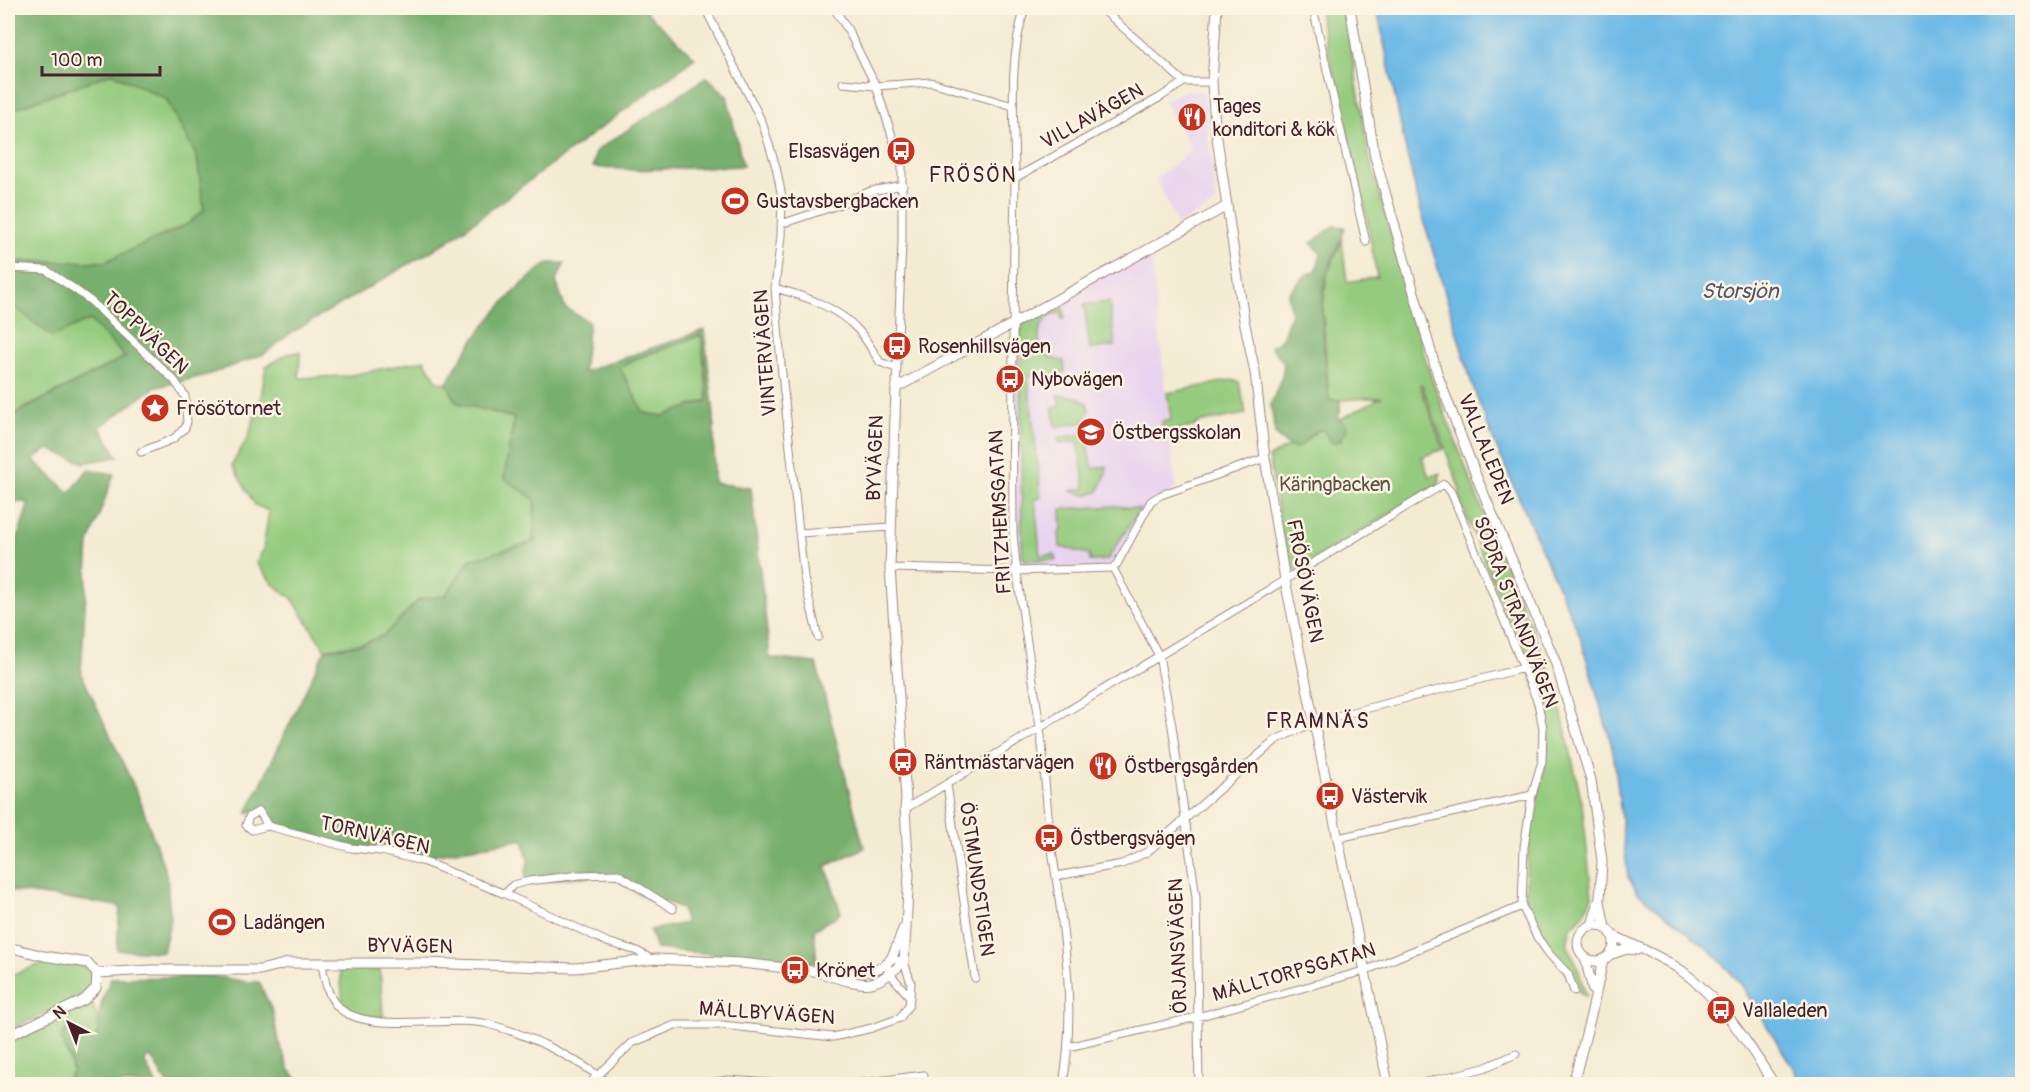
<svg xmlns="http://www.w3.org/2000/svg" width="2030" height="1092" viewBox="0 0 2030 1092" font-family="Pangolin,sans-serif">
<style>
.built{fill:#e7d2ef}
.green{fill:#94cb7e;stroke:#6f7554;stroke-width:1.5}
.forest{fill:#77af6d;stroke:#60674c;stroke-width:1.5;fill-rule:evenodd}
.water{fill:#6ebae7;stroke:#5c6c89;stroke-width:1.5}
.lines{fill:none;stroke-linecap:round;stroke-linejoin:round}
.street-casing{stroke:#9f857f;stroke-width:9}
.secondary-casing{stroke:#9f857f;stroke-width:11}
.street{stroke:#fff;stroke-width:7}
.secondary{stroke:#fff;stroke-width:9}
.labels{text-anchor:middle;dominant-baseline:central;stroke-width:5;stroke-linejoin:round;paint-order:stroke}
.poi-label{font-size:20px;fill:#4a1f2b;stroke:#fcf5e5;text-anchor:start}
.street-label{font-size:20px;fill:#4a1f2b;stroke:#fcf5e5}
.park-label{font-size:20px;fill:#605344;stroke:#fcf5e5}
.neighbourhood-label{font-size:21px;letter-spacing:1.5px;fill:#4a1f2b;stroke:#fcf5e5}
.water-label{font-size:21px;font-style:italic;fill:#57556d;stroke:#fcf5e5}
</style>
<rect width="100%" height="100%" fill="#fcf5e5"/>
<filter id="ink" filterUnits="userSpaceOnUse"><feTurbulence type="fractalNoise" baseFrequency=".0167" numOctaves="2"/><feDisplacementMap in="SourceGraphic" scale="12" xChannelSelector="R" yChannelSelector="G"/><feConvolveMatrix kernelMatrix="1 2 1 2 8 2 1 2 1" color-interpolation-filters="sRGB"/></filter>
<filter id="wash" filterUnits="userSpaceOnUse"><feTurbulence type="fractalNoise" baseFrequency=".008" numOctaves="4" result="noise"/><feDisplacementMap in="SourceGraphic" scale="24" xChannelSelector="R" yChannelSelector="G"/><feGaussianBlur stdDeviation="1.35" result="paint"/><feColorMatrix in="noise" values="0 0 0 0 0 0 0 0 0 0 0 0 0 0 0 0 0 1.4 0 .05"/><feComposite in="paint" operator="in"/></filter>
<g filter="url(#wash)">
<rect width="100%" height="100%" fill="#f4ebd3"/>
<!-- built -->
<path class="built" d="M1187 90 1204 91 1216 203 1177 225 1156 178 1192 150 1164 101Z
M1150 248 1176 490 1151 501 1113 568 1016 571 1013 324Z"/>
<!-- green -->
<path class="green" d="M1318 8H1344L1369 155 1418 335 1432 380 1478 499 1550 674 1561 710 1582 803 1592 897 1583 915 1570 929 1567 947 1576 962 1586 996 1581 994 1545 944 1533 924 1526 905V876L1532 814 1544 772 1548 748 1546 724 1540 697 1460 501V490L1422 385H1420L1443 449 1422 457 1429 477 1440 473 1439 484 1288 575 1269 457 1382 397 1329 401 1323 310 1327 274 1342 241 1347 282 1377 277 1365 208Z
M112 73 166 99 197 157 204 210 186 225 105 262 8 261V111Z
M8 278 90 320 125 357 10 416 8 391Z
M1062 302 1065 318 1062 319 1061 312C1030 319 1032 359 1064 361L1065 372 1041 377 1040 375 1028 376 1041 498 1035 499 1040 556 1055 554 1056 560H1025L1022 554 1020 325 1026 320Z
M1109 302 1115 346 1090 349 1084 305Z
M702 335 708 400 663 416 644 413 620 368 633 360Z
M300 352 299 378 347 376 424 360 438 382 447 383 456 402 514 418 505 478 535 500 533 542 470 560 445 596 420 599 385 635 365 643 325 650 292 598 274 585 256 563 263 549 269 511 255 505 232 465 248 438 261 397 266 367 287 354Z
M1232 380 1239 382 1246 414 1197 423 1196 426 1164 433 1162 422 1171 420 1167 393Z
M1058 395 1077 397 1087 403 1089 411 1083 422 1056 427 1052 408 1061 406Z
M1087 433 1089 455 1093 469 1107 466 1105 477 1098 492 1084 495 1071 491 1085 488 1078 441 1060 444 1058 438Z
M1116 506 1140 509 1107 560 1090 561 1089 554 1060 547 1059 532 1062 531 1061 509Z
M44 963C57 963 85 960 92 975 93 979 94 984 91 988 82 1001 24 1022 8 1030V974L18 973Z
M340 969 380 970 383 1018 361 1015 343 1006Z
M92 1003 99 1022V1034L90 1040 68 1030 64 1032 62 1037 73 1071 64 1084H8V1043L52 1025Z"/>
<!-- forest -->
<path class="forest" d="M8 8H642L695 58 448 241 291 333 264 354 207 375 154 388 100 427 118 457 84 463 48 449 33 460 70 493 88 469 114 474 89 543 81 673 138 795 167 876 170 921 163 952 117 950 120 906 12 891 8 889V566L29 503 8 501V391L11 416 125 357 90 320 52 337 10 303 12 280 8 278V261L105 262 186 225 204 210 197 157 166 99 112 73 8 111Z
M707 77 727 96 743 166 633 170 593 167 596 151Z
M1334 226 1345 227C1341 244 1331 258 1327 275 1317 312 1326 361 1329 400H1340V413L1337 418 1346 424 1347 429 1340 441 1332 443 1322 429C1299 437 1303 464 1275 434L1271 404 1282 376 1284 363 1271 346 1278 343 1283 336 1291 313 1288 294 1306 275 1316 271 1321 254 1311 243Z
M548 263H565L556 281 565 308 589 322 583 372 704 330 714 415V483L751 488 770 658 816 663 864 848 826 866 841 913 814 930 817 963 656 949 650 930 686 923 681 908 663 901 655 903 610 876 577 877 527 883 525 876 528 861 523 839 421 857 352 846 270 823 260 809 247 813 325 650 365 643 384 635 420 599 445 596 470 560 533 542 535 500 504 478 514 418 456 402 447 383C470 339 508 292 548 263ZM701 335 708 400 663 416 644 413 620 368 632 360Z
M207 975 247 982H259L273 1013 278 1040 289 1069 301 1084H167L151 1057 146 1058 145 1063 156 1084H64L73 1071 69 1055 61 1039 64 1032 68 1029 90 1040 97 1035 101 1004 111 978 176 977Z"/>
<!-- water -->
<path class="water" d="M1377 8H2022V1084H1803L1741 984 1713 953 1638 893 1628 877 1615 764 1611 743 1580 636 1495 444 1473 387 1419 204 1405 146Z"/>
</g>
<g filter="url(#ink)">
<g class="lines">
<!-- street casing -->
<g class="street-casing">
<path id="street" d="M705 8 762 122 776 167 782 197 781 236 775 288 781 364 804 578 818 637
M834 8 848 30 876 86 902 167V242L896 388
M1025 8C1007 63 1015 123 1015 180 1013 298 1012 415 1013 533 1018 598 1031 662 1040 727 1045 767 1046 809 1052 849 1063 928 1077 1005 1063 1084
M1101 8 1184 82H1212
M1313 8 1366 242
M843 83 876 86 931 82 1013 106
M1015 178 1159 98 1184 82
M781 224 835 206 871 191 903 185
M8 268 46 270 73 288 92 302 174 380 185 396 187 422 185 428 173 439 141 452
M775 288C804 296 838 307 859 331 867 340 873 352 880 362L896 368
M799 533 891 527
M890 568 1016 571 1113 568 1117 564 1151 501 1161 495 1265 458
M1113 568 1159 656 1172 726 1196 897 1199 1084
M947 784 975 978
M905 809 1444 484 1451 492 1538 703 1543 728 1542 761 1532 795 1524 847 1522 906 1537 937 1549 954 1568 974 1574 991
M268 826 252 830 246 825 249 817 259 811 268 826 351 848 381 851 422 861 505 894 607 942 637 951 651 959
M1338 838 1532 795
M1057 876 1122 864 1147 852 1276 740 1314 722 1524 668
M505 894 513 885 529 881 580 875 618 874 673 909
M322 963C324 977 327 995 337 1006 366 1036 450 1014 488 1024 531 1035 575 1058 610 1084
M886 963 890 974 910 997
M1068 1047 1197 1017 1364 971 1522 906
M589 1084 632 1043 675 1025H722L833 1037 872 1028 900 1018 909 1005 910 997 911 983 904 962 891 958
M701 1084 728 1080 787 1084
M854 1084 924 1075
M1419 1084 1484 1068 1516 1054"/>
</g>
<!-- secondary casing -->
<g class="secondary-casing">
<path id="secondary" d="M1217 8 1212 82 1215 125 1244 320 1255 372 1265 458 1285 580 1388 1084
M1350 8 1375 157 1438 376 1477 478 1555 661 1591 780 1602 861 1600 898 1592 925
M1600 901 1605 928
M1578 943a18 18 0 1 1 36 0a18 18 0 1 1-36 0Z
M1612 935C1635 946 1661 956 1682 971 1721 999 1749 1045 1774 1084
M8 947 44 956 88 963 97 973 151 970H260L288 963H421L575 968 656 959 741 963 822 972
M1609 955 1627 949 1637 950
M1585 958 1593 990
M818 972C831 976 858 986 871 983 883 981 895 969 904 962L909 874 905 809 906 799 890 568 896 388 1227 206
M836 973C851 973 879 974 890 960 896 951 899 939 903 929
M8 1036 84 1000 96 988 97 973
M1573 1084 1592 1011 1603 960"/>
</g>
<!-- street -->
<use href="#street" class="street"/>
<!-- secondary -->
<use href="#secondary" class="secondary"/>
</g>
</g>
<!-- icons -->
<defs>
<g id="restaurant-disc" transform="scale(1.5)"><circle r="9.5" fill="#c8321e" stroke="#fcf5e5"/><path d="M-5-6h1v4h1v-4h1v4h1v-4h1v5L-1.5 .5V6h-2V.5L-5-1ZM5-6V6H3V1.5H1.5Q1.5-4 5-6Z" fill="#fff"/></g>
<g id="bus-disc" transform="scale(1.5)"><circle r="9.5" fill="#c8321e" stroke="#fcf5e5"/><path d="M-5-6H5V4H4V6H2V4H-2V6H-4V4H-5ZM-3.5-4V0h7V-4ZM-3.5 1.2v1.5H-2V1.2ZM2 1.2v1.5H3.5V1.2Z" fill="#fff"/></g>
<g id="stadium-disc" transform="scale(1.5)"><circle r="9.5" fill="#c8321e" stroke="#fcf5e5"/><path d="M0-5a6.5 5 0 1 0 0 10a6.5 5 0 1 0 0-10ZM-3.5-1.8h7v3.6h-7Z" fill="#fff"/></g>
<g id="sight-disc" transform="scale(1.5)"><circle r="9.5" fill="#c8321e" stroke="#fcf5e5"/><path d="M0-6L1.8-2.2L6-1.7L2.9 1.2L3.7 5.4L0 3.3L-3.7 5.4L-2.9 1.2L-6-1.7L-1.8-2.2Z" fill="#fff"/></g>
<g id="school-disc" transform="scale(1.5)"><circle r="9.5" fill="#c8321e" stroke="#fcf5e5"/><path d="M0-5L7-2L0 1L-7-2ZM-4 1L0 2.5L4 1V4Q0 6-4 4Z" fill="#fff"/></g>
</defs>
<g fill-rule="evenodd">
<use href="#restaurant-disc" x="1192" y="117"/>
<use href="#bus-disc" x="901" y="151"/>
<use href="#stadium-disc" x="735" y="201"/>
<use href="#bus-disc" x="897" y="346"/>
<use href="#bus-disc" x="1010" y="379"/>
<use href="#sight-disc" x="155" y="408"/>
<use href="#school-disc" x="1091" y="432"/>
<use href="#bus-disc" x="903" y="762"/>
<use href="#restaurant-disc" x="1103" y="766"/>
<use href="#bus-disc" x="1330" y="796"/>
<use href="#bus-disc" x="1049" y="838"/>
<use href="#stadium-disc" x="222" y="922"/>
<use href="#bus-disc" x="795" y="970"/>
<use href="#bus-disc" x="1721" y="1010"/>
</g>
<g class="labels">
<!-- poi labels -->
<g class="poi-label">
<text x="1213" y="106">Tages<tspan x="1213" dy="23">konditori &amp; kök</tspan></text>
<text x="880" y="151" text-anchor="end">Elsasvägen</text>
<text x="756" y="201">Gustavsbergbacken</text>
<text x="918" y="346">Rosenhillsvägen</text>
<text x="1031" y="379">Nybovägen</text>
<text x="176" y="408">Frösötornet</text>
<text x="1112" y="432">Östbergsskolan</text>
<text x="924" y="762">Räntmästarvägen</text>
<text x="1124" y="766">Östbergsgården</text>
<text x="1351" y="796">Västervik</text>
<text x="1070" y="838">Östbergsvägen</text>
<text x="243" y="922">Ladängen</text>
<text x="816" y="970">Krönet</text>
<text x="1742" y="1010">Vallaleden</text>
</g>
<!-- street labels -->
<g class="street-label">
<text transform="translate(1092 116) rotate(-29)">VILLAVÄGEN</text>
<text transform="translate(146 333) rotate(44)">TOPPVÄGEN</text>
<text transform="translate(765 353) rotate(-94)">VINTERVÄGEN</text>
<text transform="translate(1486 449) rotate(68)">VALLALEDEN</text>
<text transform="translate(875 458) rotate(-88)">BYVÄGEN</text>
<text transform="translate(1000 512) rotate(-93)">FRITZHEMSGATAN</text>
<text transform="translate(1305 581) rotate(79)">FRÖSÖVÄGEN</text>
<text transform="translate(1516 612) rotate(69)">SÖDRA STRANDVÄGEN</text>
<text transform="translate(375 835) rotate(13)">TORNVÄGEN</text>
<text transform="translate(977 879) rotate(82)">ÖSTMUNDSTIGEN</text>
<text transform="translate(410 946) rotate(1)">BYVÄGEN</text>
<text transform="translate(1178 946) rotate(-92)">ÖRJANSVÄGEN</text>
<text transform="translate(1294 972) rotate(-16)">MÄLLTORPSGATAN</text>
<text transform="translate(767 1013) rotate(4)">MÄLLBYVÄGEN</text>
</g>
<!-- park labels -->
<g class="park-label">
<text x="1335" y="484">Käringbacken</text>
</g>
<!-- neighbourhood labels -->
<g class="neighbourhood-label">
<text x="973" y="175">FRÖSÖN</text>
<text x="1318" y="721">FRAMNÄS</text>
</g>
<!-- water labels -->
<g class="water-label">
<text x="1740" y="291">Storsjön</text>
</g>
</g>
<!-- margin -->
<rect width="2030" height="1092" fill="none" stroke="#fcf5e5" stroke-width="30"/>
<!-- north arrow -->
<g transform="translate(69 1023) rotate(318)" stroke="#fcf5e5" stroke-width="4.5" paint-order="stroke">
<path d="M0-4.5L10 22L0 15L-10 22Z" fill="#4a1f2b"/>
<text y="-9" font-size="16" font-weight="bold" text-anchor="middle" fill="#4a1f2b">N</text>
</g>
<!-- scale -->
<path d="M42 66v9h118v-9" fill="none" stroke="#4a1f2b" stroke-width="3"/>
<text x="51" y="66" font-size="18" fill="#4a1f2b" stroke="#fcf5e5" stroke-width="4.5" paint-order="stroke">100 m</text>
</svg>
